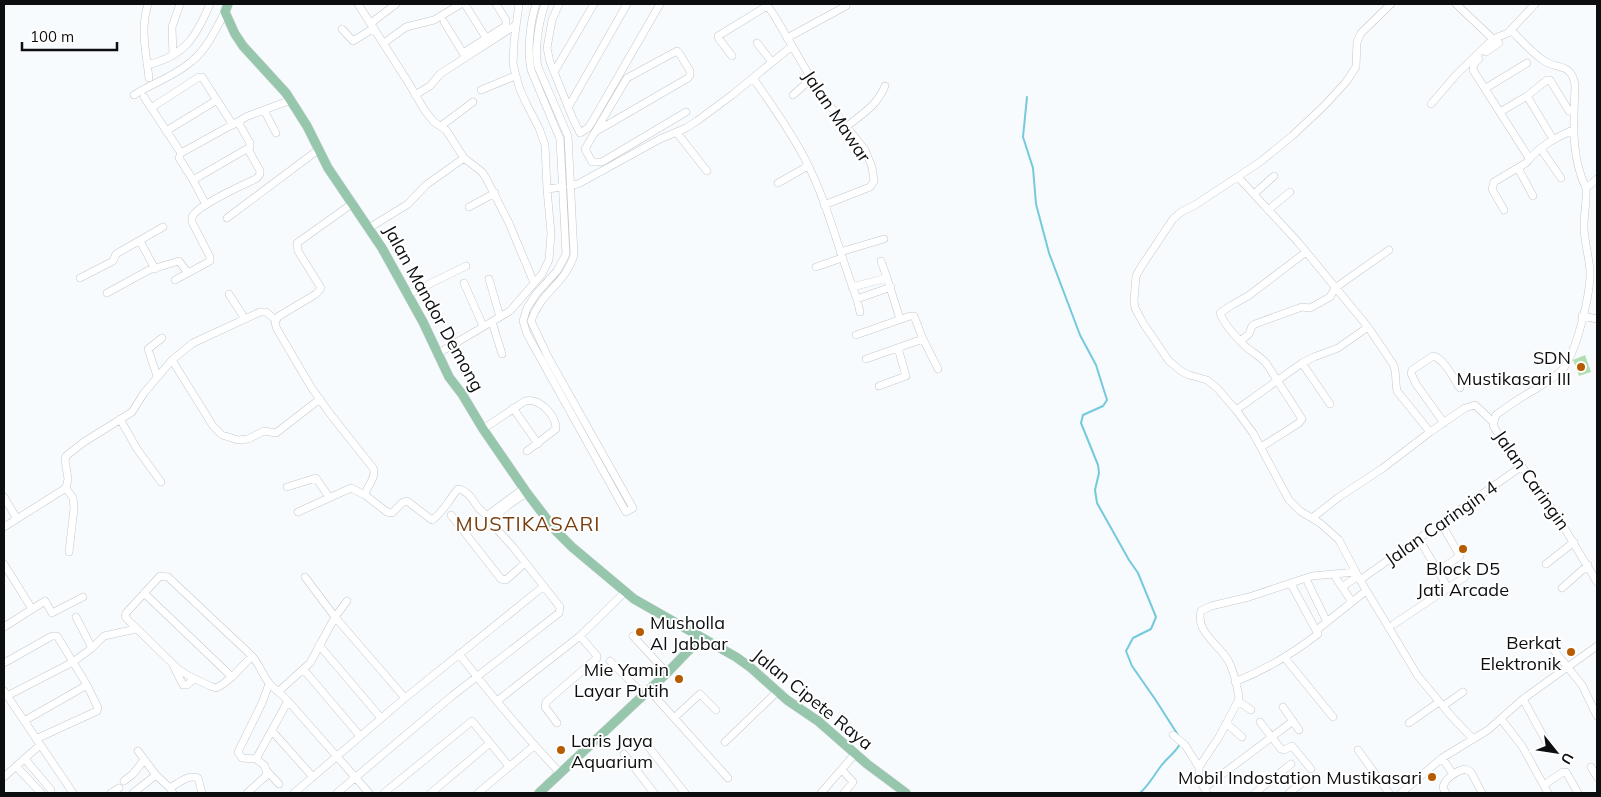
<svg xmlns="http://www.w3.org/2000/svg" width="1601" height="797" viewBox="0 0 1601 797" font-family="Mulish,sans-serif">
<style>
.green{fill:#b3deb2}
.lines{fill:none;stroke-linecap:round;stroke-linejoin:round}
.stream{stroke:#75c9dd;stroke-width:2}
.minor-casing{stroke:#c3c8cc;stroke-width:8}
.major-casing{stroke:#d8d8d9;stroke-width:10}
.minor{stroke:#fff;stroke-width:7}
.major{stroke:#96c6ac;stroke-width:9}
.poi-dot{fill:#b75b00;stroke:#fff;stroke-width:2}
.labels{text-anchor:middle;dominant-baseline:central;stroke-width:4;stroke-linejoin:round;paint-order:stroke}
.street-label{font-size:18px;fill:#0d0e10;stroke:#fff}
.poi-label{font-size:18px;fill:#0d0e10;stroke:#fff;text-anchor:end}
.quarter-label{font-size:20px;letter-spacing:1px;fill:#7a3f0f;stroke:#fff}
</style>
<rect width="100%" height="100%" fill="#f8fbfe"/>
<!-- green -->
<path class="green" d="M1585 355 1591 372 1579 376 1573 360Z"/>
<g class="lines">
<!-- stream -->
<path class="stream" d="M1027 97 1023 137 1033 168 1036 204 1049 253 1080 335 1096 365 1107 400 1103 406 1083 415 1081 423 1098 465 1099 473 1095 490 1097 503 1129 560 1138 573 1156 617 1151 629 1133 638 1126 651 1132 666 1155 699 1178 735
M1140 793C1149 785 1154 775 1161 766 1167 758 1175 753 1180 744"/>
<!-- minor casing -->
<g class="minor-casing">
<path id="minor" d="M148 4C140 29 146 52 149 78
M358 4 408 82 425 111 434 122 446 130 464 158 482 172 486 178 509 223 534 283
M536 4C530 22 527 51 531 70L560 139 566 254 557 271 536 294 527 308 523 321 527 334 626 512 633 508 548 357 531 321C540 293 566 283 574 255L568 136 538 67C534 50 539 21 545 4
M559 4 552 20 547 48 550 62 573 119 580 133 588 128 592 122 660 4
M766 4 774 15 819 92 865 150 872 167 874 181 870 187 824 205
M1391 4 1361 33 1357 42 1356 67 1346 82 1324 106 1292 136 1260 162 1195 205 1181 212 1173 219 1141 267 1136 276 1134 301 1135 308 1143 323 1169 361 1181 371 1189 375 1207 380 1217 388 1236 410 1253 433 1289 500 1300 511 1320 523 1339 540 1360 580 1418 676 1452 717 1473 739
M1456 4 1493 39
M466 6 486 38
M444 22 463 53 506 26V20L496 4
M371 23 396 4
M342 29 353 41 374 28
M1511 30C1521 40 1531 52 1543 60 1555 70 1571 61 1575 85 1574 119 1570 155 1586 188
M787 38 846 6
M384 43 406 27 434 20 461 4
M757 43 772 62
M1486 52 1499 43
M173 55 172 27 180 4
M732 56 719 39 718 36 767 6
M1479 59 1474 64 1473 70 1529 158
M147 65C185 56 196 37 210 4
M554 72 594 4
M753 78C771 104 790 130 805 159 828 203 839 253 857 299L891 287
M1486 88 1527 63
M481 90 515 76
M134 95C153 83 175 76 192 61 207 49 216 29 225 12
M415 95 430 86 440 74 516 25
M793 95 811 79
M1527 96 1547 80H1550L1569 111
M144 97 181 153
M1431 104 1456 75 1493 39 1508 33 1535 4
M569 106 627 4
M151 108 199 77H202L233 125
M264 110 276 133
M1500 112 1527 96 1553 139
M441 126 473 102
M846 127C862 114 877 106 885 86
M166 131 217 100
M595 132 688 78 690 75V71L679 53 677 51 627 78 585 149 592 162H602L686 112
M677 133 707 171
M1541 149 1561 178
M1518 168 1533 196
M1238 177 1298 242 1368 327 1393 364C1397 372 1395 382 1397 391L1430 432
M1597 179 1586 188C1587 201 1584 213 1584 226 1584 241 1589 256 1590 271 1591 292 1576 355 1562 370 1554 378 1544 384 1534 390 1521 397 1508 406 1496 415L1493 425 1497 432 1554 511 1597 582
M193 180 250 147V143L238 122
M778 183 808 166
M571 185 578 184 660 139 686 128 697 121 732 95 792 46
M547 189 563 187
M1254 194 1274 176
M206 205 193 180 179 158 181 153 248 116 291 100
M469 207 495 193
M1268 210 1290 192
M1504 210 1492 189 1494 182 1526 163C1538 147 1555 138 1573 130
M227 218 318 150
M369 228 408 204 426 185 464 158
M140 241 155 269
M840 252 884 239
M881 261 887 278
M816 267 842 258
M80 278 113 261 116 254 163 227
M489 279 500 317
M175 280 188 273
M464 283 483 326
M852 287 887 278 900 319
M107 293 149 270 179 261 188 273 210 261V257L192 222C192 218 191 217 194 214 204 202 242 186 257 178L260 174V171L248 149
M229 294 245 319
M407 295 466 266
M857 299 860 312
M1582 316 1597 319
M276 320 275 323 277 329 311 387 331 415 373 468C377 477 367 486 365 495L387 512 392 513 402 503 407 501 432 520C443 513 449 499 458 489 473 491 475 511 488 515L524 488
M276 320 279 316 316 294 321 288 298 251 297 243 353 203
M492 322 502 354
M856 335 910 316H914L923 339 938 369
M1240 341 1249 334 1252 326 1255 324 1302 307 1310 308 1330 297 1335 288 1389 250
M437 354 510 311 542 274 549 260 551 233 547 189 545 145 539 128 526 103 519 87 513 64 514 42 519 4
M866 359 923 339
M172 360 213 426 222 435 238 440 248 439 264 431 276 433 320 399
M1302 363 1330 404
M157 376 148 349 162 338
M879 386 906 376 898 348
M513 408 538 444
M1236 410 1302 363 1314 357 1338 348 1368 327
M120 419 137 449 161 482
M1444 423 1416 384 1411 373 1412 370 1433 356C1445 359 1453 378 1460 388
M483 429 525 401C540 398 556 415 556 429L527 451
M1261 447 1299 423 1302 419 1266 363C1260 356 1251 352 1244 345 1236 337 1224 324 1220 313L1232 305 1248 296 1306 252
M287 487 316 478 329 497
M66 488 73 498 74 508 69 552
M4 497 17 519
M298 512 351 488 365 495
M451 515 501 579 506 580 525 563
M1312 518 1339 497 1383 468 1430 432 1465 408 1475 405 1493 422
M4 527 66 488 68 479 65 460 66 456 84 442 132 412 144 393 172 360 193 343 260 312H266L276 320
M4 564 32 609
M1546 564 1574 542
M1438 571 1460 556 1442 525
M305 577 335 617 405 698
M1336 578 1352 602
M1360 580 1522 466
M1308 583 1327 622
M1342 587 1358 576
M1448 588 1465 577
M1562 588 1588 565
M144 593 232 677
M76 617 92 648
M1394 624 1448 588 1419 539
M4 627 45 601 52 613 83 597
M1318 629 1362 594
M633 636 667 673
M1548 643 1582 685 1597 716
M319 645 381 718
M459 654C491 695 524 735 560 773
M252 656 232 677 223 684 216 688 210 686 189 676 178 669 127 619 125 616 126 613 160 576 168 577 252 656C260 665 263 677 270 684 275 690 282 694 288 701L369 793
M1285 658 1333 717
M610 661 644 695
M4 663 52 636H57L87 685 98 708 97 711 36 739
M173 665 183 685H187L194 679
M304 670 360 736
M1235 682C1265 670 1292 654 1318 634L1291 584
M649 690 728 778
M4 691 73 793
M279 691 310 663 335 617 347 601
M7 696 73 662 92 648 104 636 136 629
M1523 699 1549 747
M497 701 580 636 625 592
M1238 701 1251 710
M1443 706 1463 692
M1283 707 1299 730
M674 718 700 694 716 710
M1501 719 1522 746 1548 793
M24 721 87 685
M1260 722 1281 749 1284 750 1292 746 1311 769
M557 723 545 707 546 702 597 658V656L580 636
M1226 723 1242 737
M1409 723 1439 702
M272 731 313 777
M1173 735 1185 745 1190 753 1199 767V779L1207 793
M643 740 685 793
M725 742 777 692
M1358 750 1389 793
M138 751 156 775 170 788 173 793
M624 754 654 793
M1442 758 1453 774
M25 759 51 790V793
M256 759 242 758 238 752 262 703 269 684
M16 766 41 793
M1199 767 1219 737 1238 701 1239 697C1237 686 1234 672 1229 662 1220 645 1195 632 1201 611L1211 606 1249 597 1312 576 1356 572
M1591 767 1597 777
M842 770 853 782 844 793
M267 771 279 784
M4 777 40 745
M124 781 133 774 144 760
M1544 785 1563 772H1566L1578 793
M170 788C179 783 188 774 198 778L202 793
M1204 788 1293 721
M111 793 119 788
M133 793 156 775
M247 793 267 775 265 766 256 759 288 701
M294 793 405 698 544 586
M337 793 452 696 559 613 560 607 513 547 493 525C494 512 517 499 527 493
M384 793 472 721 509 766
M431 793 490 743
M478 793 534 746
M821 793 855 754
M1255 793 1291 764
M1289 793 1307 779
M1401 793 1442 758 1488 730 1523 699 1597 646
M1446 793 1443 788C1444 779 1456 771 1465 769L1471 772 1482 793"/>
</g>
<!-- major casing -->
<g class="major-casing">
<path id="major" d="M228 4 225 12 235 34 243 46 286 93 307 126 328 168 382 248 423 322 449 377 462 394 483 429 527 493 556 531 572 547 634 599 736 657 750 667 787 700 818 721 867 764 906 793
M539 793 667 673 689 650 697 635"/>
</g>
<!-- minor -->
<use href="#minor" class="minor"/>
<!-- major -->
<use href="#major" class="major"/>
</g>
<!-- markers -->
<g class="poi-dot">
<circle cx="1581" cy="367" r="5"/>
<circle cx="1463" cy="549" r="5"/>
<circle cx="640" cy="632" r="5"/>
<circle cx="1571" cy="652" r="5"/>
<circle cx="679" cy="679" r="5"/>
<circle cx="561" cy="750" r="5"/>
<circle cx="1432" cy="777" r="5"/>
</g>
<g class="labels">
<!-- street labels -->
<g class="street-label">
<text transform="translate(837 116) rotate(56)">Jalan Mawar</text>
<text transform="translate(434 308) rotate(61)">Jalan Mandor Demong</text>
<text transform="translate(1532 480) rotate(55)">Jalan Caringin</text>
<text transform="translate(1441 523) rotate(-35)">Jalan Caringin 4</text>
<text transform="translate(813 699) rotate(39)">Jalan Cipete Raya</text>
</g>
<!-- poi labels -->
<g class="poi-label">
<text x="1571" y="357">SDN<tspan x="1571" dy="21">Mustikasari III</tspan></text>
<text x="1463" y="568" text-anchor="middle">Block D5<tspan x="1463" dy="21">Jati Arcade</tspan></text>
<text x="650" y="622" text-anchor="start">Musholla<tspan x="650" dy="21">Al Jabbar</tspan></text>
<text x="1561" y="642">Berkat<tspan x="1561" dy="21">Elektronik</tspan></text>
<text x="669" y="669">Mie Yamin<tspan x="669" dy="21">Layar Putih</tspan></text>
<text x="571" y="740" text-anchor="start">Laris Jaya<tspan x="571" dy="21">Aquarium</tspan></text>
<text x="1422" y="777">Mobil Indostation Mustikasari</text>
</g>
<!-- quarter labels -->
<g class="quarter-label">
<text x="528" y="523">MUSTIKASARI</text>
</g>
</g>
<!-- border -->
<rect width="1601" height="797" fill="none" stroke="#0d0e10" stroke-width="10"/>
<!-- north arrow -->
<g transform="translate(1556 752) rotate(120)" stroke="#ffffff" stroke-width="4" paint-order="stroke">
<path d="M0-4L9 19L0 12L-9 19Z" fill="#0d0e10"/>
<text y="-8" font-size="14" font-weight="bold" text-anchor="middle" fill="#0d0e10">U</text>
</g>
<!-- scale -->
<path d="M22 42v8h95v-8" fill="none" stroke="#0d0e10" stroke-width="2.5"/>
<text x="30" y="42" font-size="15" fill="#0d0e10" stroke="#ffffff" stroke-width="4" paint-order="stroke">100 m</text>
</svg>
